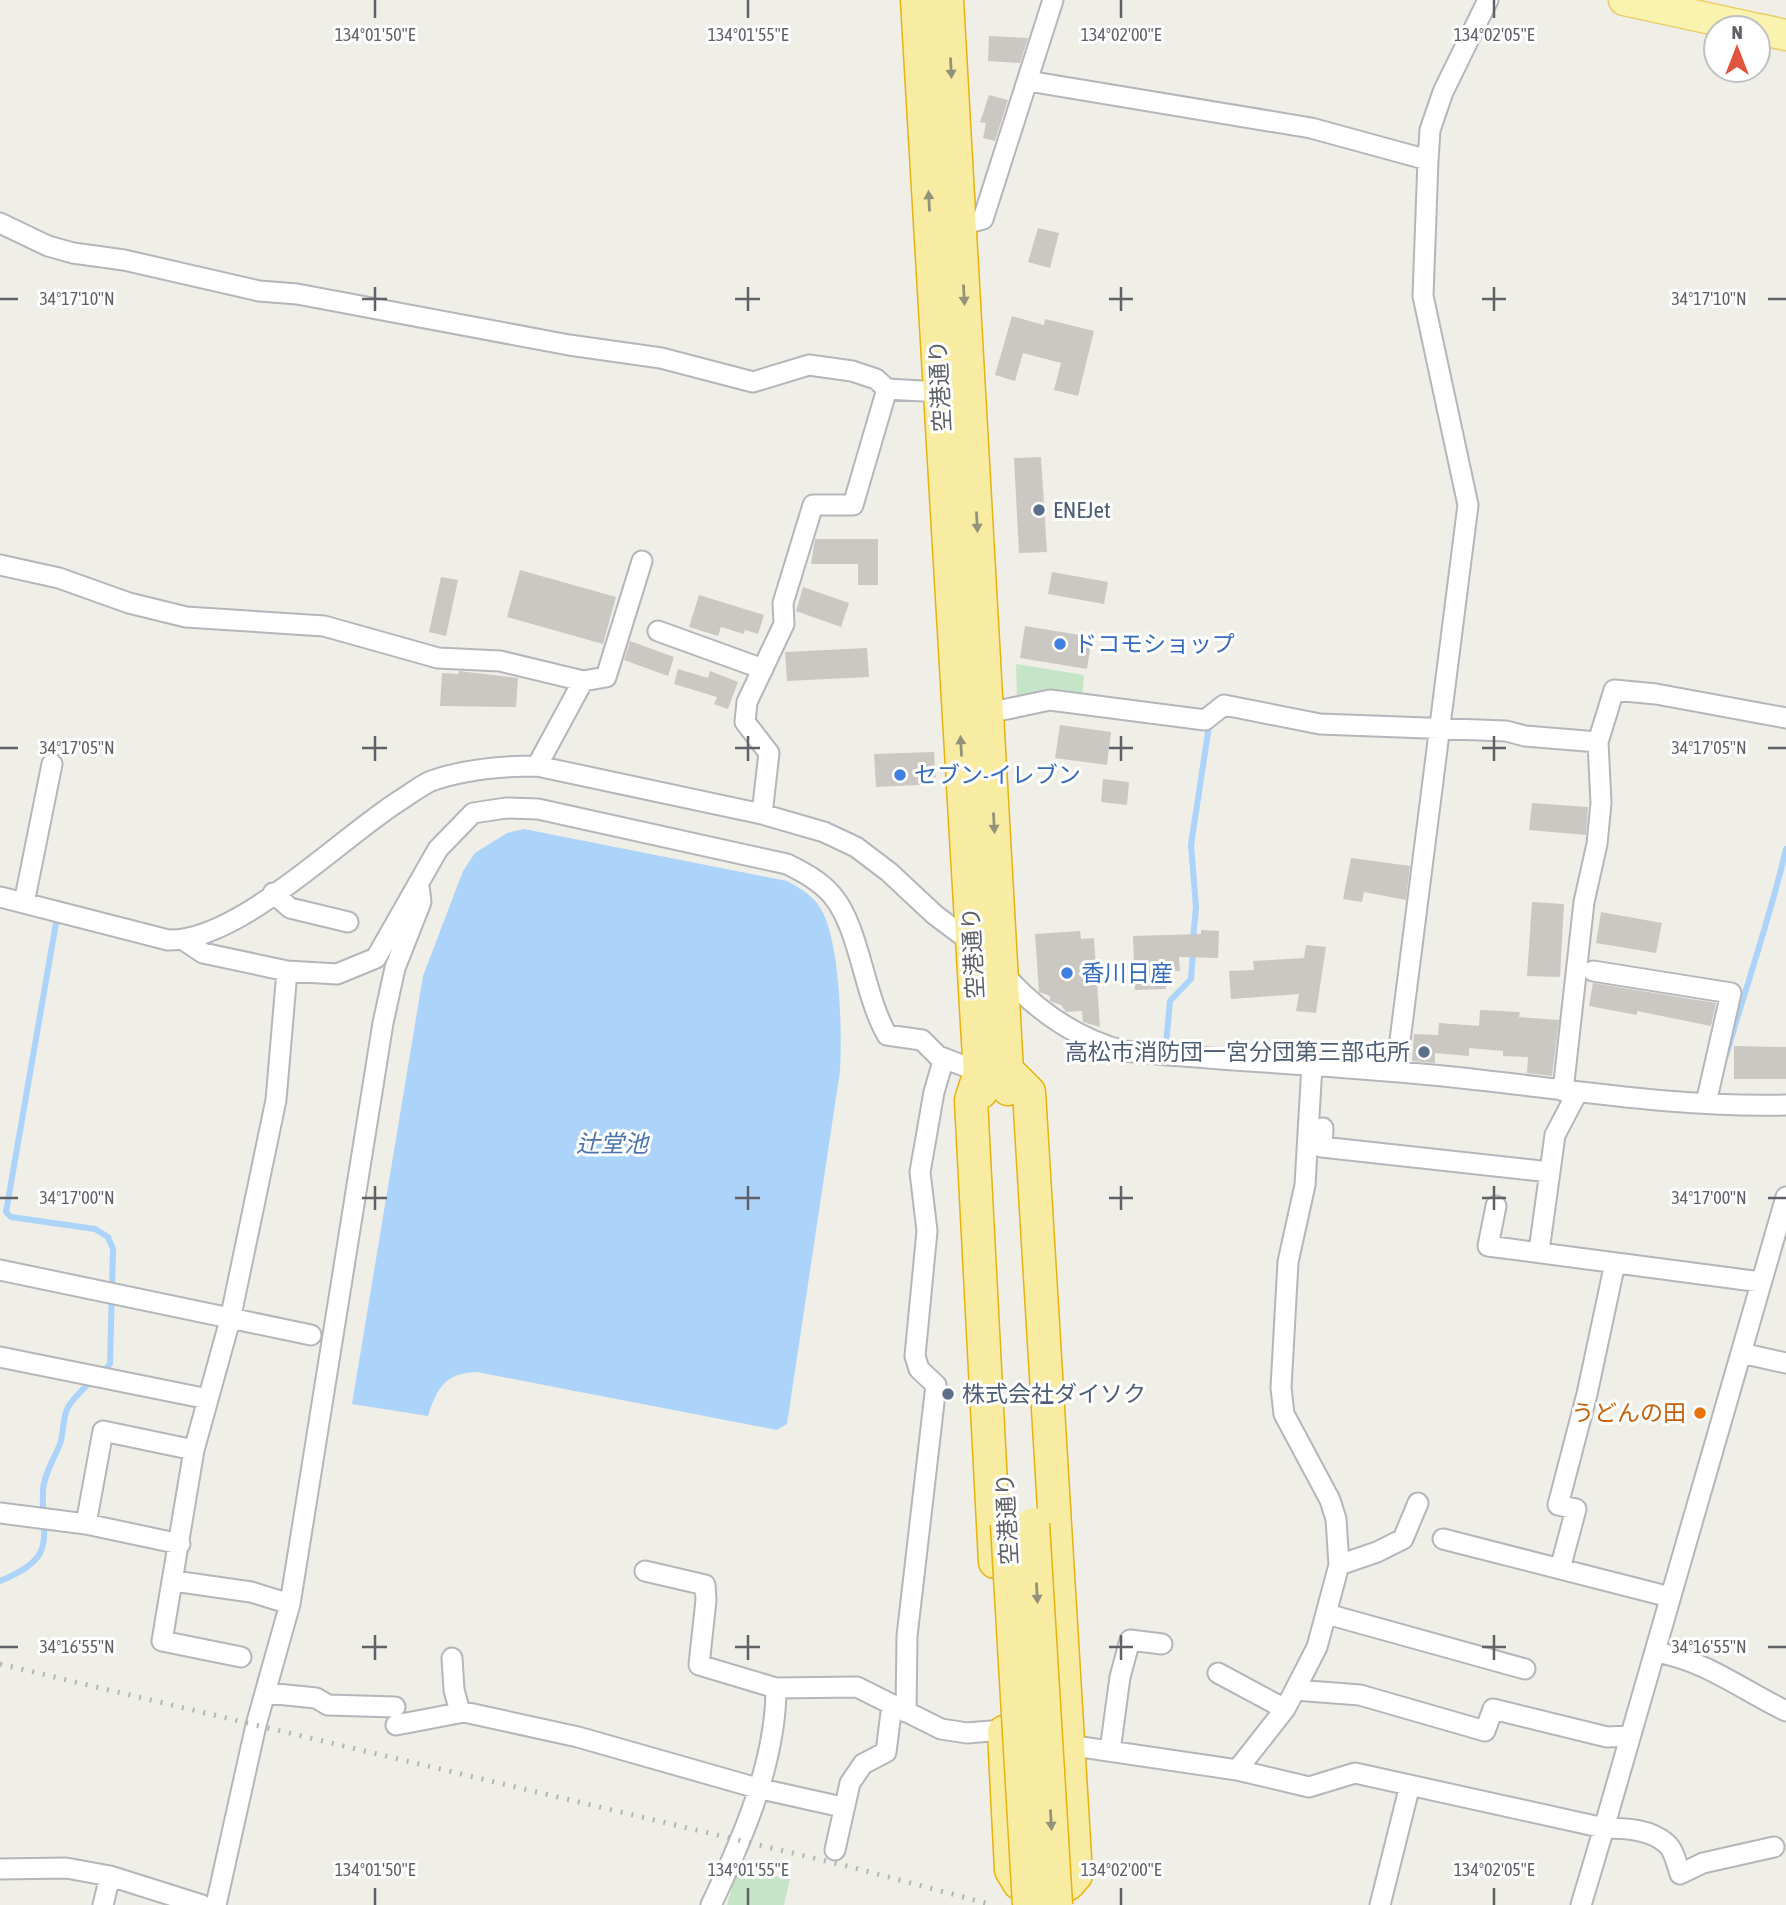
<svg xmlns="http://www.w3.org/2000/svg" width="1786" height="1905" viewBox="0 0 1786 1905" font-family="'Asap Condensed','Noto Sans JP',sans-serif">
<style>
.green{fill:#c5e5c7}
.water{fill:#acd3fa}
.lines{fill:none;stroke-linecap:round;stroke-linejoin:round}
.stream{stroke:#acd3fa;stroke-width:6}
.building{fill:#cbc8c4}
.minor-casing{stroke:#b4b6ba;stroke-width:23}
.primary-casing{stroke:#eacd65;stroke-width:33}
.trunk-casing{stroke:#e9b20d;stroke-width:35}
.minor{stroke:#fff;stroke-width:19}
.primary{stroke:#faf3b0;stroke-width:30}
.trunk{stroke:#f8eca3;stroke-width:32}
.rail{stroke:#b4b5b6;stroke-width:5;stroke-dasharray:2 9;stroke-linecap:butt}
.trunk-bridge-casing{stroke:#e9b20d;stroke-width:35;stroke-linecap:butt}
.trunk-bridge{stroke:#f8eca3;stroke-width:32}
.oneway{fill:#94927b}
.ticks{fill:none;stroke:#5e6166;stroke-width:2.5}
.service-dot{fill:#5c6f8a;stroke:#fff;stroke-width:2.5}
.shop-dot{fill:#3f7fe0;stroke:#fff;stroke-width:2.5}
.food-dot{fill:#e8710a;stroke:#fff;stroke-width:2.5}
.labels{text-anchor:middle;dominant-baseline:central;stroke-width:6;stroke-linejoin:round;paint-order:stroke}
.street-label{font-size:23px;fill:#5e6166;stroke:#fff}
.service-label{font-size:23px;fill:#4e5e75;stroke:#fff;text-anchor:start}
.shop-label{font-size:23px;fill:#366cbe;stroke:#fff;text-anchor:start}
.food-label{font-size:23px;fill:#c56008;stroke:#fff;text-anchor:end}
.water-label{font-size:24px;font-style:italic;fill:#4873ac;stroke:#fff}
.ticks-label{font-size:18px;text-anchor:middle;fill:#5e6166;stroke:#fff;stroke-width:6;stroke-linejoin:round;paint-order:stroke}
</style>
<rect width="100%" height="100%" fill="#efeee7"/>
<!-- green -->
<path class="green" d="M1016 664 1084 675 1082 700 1017 697Z
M737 1868 790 1879 784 1905H727Z"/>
<!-- water -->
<path class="water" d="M524 829 787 881C798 887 809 893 817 903 841 933 842 1033 840 1071L787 1424 777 1430 477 1372C445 1373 437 1388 428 1416L352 1404 423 976 463 871 475 853 507 833Z"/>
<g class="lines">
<!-- stream -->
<path class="stream" d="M56 923 6 1212 11 1217 95 1229 108 1237 113 1249 110 1364 102 1372
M1193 940 1196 907 1191 845 1209 726 1213 723
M1166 1045 1170 1001 1191 979 1193 951
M1726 1056C1746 986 1770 919 1786 849
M0 1581C59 1557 41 1540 43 1490 44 1474 54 1459 60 1444 64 1433 62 1419 68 1407 74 1397 85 1387 93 1379"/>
</g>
<!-- building -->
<path class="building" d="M989 36 1028 38 1020 63 988 61Z
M989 95 1008 100 995 141 983 138 986 123 980 122Z
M1038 228 1059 233 1050 268 1028 262Z
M1012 316 1044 325 1045 319 1094 331 1078 396 1054 390 1061 363 1023 353 1015 381 995 375Z
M1041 457 1047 552 1019 553 1014 458Z
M815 539H878V585H858V564H811Z
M520 570 616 597 603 644 507 617Z
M1052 572 1108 582 1104 604 1048 594Z
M441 577 458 580 446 636 429 632Z
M803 587 849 603 841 627 796 611Z
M699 595 764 615 758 634 745 630 744 634 721 627 718 636 689 627Z
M1025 626 1092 637 1087 669 1020 658Z
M630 641 674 657 668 676 624 660Z
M867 648 869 677 787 681 785 652Z
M678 669 708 678 710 671 738 682 728 709 714 704 717 697 674 684Z
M459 671 518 678 516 707 440 706 442 673 458 674Z
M1060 725 1111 732 1107 765 1055 758Z
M934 752 936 784 876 787 874 754Z
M1103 779 1129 782 1127 805 1101 802Z
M1532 803 1588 807 1586 835 1529 830Z
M1351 858 1410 866 1406 900 1364 892 1362 902 1343 899Z
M1532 902 1564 904 1560 977 1527 976Z
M1601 912 1662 923 1656 953 1596 943Z
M1201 930 1219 931 1218 958 1179 957 1180 971 1166 972V989L1135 990 1133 936 1201 934Z
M1080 931 1081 939 1094 938 1100 1027 1083 1022 1082 1011 1066 1012 1061 1005 1050 1001V996L1039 992 1035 934Z
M1306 945 1326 947 1316 1013 1296 1011 1299 994 1231 999 1229 971 1254 970 1253 961 1304 958Z
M1593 983 1716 1003 1711 1026 1637 1011V1015L1589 1006Z
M1480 1010 1520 1012 1519 1017 1559 1020 1552 1076 1527 1073 1528 1057 1503 1056V1051L1469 1048V1056L1435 1053V1063L1412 1061 1414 1034 1438 1035 1439 1023 1479 1026Z
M1734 1046 1786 1047V1079H1734Z"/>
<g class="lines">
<!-- minor casing -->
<g class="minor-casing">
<path id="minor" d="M1028 81 1311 128 1428 160
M0 223 48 246 73 253 124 260 259 291 297 294 569 345 661 358 753 382 809 365 852 371 876 379 887 389
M960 225 983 219 1053 0
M0 565 59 578 129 603 186 617 324 626 438 658 500 661 583 681 606 677 642 561
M658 631 763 669
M988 713 1050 700 1205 720 1224 705 1320 724 1506 731 1525 736 1598 742
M537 766 583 681
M762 814 769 753 745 722 747 702 784 624 783 603 813 505H853L887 389 940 392
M273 893 290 908 348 922
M0 897 168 940C238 942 338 840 399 801 409 795 420 786 431 781 465 769 502 766 537 766L762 814 824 832 856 847 889 872 935 915 975 945
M24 903 52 764
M185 941 203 953 287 971 337 974 376 958 438 849 473 813 506 808 538 809 787 864C803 872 820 881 832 895 860 928 863 993 887 1035L922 1040 938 1056 980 1072
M1001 971C1035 1010 1074 1038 1124 1051 1227 1061 1329 1065 1432 1075 1550 1086 1667 1108 1786 1105
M1593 971 1731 993 1706 1103
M1396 1072 1468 505 1423 296 1428 160 1430 130 1443 92 1488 0
M1563 1091 1584 902 1597 844 1601 803 1598 742 1614 690 1656 694 1786 718
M1323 1128 1322 1147 1550 1172
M1496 1206 1488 1246 1761 1282
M1539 1251 1555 1135 1577 1093
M0 1270 311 1335
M1741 1353 1786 1363
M0 1357 208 1399
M0 1513 86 1524 180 1544
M86 1524 103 1431 194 1450
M1443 1539 1670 1597
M1339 1565 1377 1552 1403 1539 1418 1503
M1560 1569 1576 1509 1558 1505 1587 1394 1615 1263
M645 1571 705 1585 706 1600 699 1665 776 1688 857 1687 941 1729 967 1733 1003 1730
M174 1581 251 1592 290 1604
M1327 1614 1525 1669
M1655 1652C1707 1661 1740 1689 1786 1711
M241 1657 162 1641 194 1450 230 1320 276 1100 287 971
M452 1658 454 1690 460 1712
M1218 1673 1285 1709
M1295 1690 1360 1695 1485 1731 1493 1709 1607 1737 1630 1736
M267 1693 316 1698 328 1705 395 1707
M906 1712 907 1636 936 1385 919 1369 915 1356 927 1231 920 1172 934 1092 944 1058
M396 1725 464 1712 578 1737 757 1788 842 1807
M1068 1745 1237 1770 1309 1787 1355 1773 1604 1828 1786 1197
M1110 1751 1120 1677 1130 1640 1162 1644
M1237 1770 1285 1709 1295 1690 1317 1647 1339 1565 1336 1519 1330 1500 1284 1414 1281 1388 1288 1262 1305 1185 1312 1065
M835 1850 850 1783 863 1764 886 1752 892 1705
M0 1869 66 1868 110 1876 202 1905
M103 1905 110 1876
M216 1905 256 1725 290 1604 383 1023 395 968 421 902 419 886
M711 1905C743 1838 776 1762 776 1688
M1380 1905 1410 1785
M1581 1905 1604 1828C1624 1828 1651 1829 1667 1844 1674 1850 1677 1865 1680 1874L1703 1863 1774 1847"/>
</g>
<!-- primary casing -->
<g class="primary-casing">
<path id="primary" d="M1624 0 1753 28
M1758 29 1786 35"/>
</g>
<!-- trunk casing -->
<g class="trunk-casing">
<path id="trunk" d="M917 0 981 1092
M947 0 1008 1089
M980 1072 971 1100 995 1562
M1004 1732 1011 1870 1019 1883 1068 1884 1076 1875 1029 1092 1007 1070"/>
</g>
<!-- minor -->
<use href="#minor" class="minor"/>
<!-- primary -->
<use href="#primary" class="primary"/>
<!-- trunk -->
<use href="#trunk" class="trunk"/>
<!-- rail -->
<path class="rail" d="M0 1664 847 1866 993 1905"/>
<!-- trunk-bridge casing -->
<g class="trunk-bridge-casing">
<path id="trunk-bridge" d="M1007 1524 1029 1905
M1033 1524 1056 1905"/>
</g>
<!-- trunk-bridge -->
<use href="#trunk-bridge" class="trunk-bridge"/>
</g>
<!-- one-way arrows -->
<defs><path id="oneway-solid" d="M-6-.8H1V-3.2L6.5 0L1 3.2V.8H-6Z" transform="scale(1.75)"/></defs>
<g class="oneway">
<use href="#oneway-solid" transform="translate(951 68) rotate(87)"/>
<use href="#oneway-solid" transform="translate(929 201) rotate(-93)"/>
<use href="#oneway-solid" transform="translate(964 295) rotate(87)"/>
<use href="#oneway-solid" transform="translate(977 522) rotate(87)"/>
<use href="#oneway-solid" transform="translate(961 746) rotate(-93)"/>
<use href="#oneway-solid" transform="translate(994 823) rotate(87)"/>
<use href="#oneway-solid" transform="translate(1037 1593) rotate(87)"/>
<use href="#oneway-solid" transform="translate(1051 1820) rotate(87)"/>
</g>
<!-- ticks -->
<path class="ticks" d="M375 0V18M748 0V18M1121 0V18M1494 0V18M375 287V311M748 287V311M1121 287V311M1494 287V311M0 299H18M362 299H387M735 299H760M1109 299H1133M1482 299H1506M1768 299H1786M375 736V761M748 736V761M1121 736V761M1494 736V761M0 748H18M362 748H387M735 748H760M1109 748H1133M1482 748H1506M1768 748H1786M375 1186V1210M748 1186V1210M1121 1186V1210M1494 1186V1210M0 1198H18M362 1198H387M735 1198H760M1109 1198H1133M1482 1198H1506M1768 1198H1786M375 1635V1660M748 1635V1660M1121 1635V1660M1494 1635V1660M0 1647H18M362 1647H387M735 1647H760M1109 1647H1133M1482 1647H1506M1768 1647H1786M375 1888V1905M748 1888V1905M1121 1888V1905M1494 1888V1905"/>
<!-- markers -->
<g class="service-dot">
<circle cx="1039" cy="510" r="7"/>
<circle cx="1424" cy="1052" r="7"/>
<circle cx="948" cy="1394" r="7"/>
</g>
<g class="shop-dot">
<circle cx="1060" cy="644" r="7"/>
<circle cx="900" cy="775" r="7"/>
<circle cx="1067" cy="973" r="7"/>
</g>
<circle class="food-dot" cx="1700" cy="1413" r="7"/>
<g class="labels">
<!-- street labels -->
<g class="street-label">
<text transform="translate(940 386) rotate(-93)">空港通り</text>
<text transform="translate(973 953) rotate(-93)">空港通り</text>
<text transform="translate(1007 1519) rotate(-93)">空港通り</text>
</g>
<!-- service labels -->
<g class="service-label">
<text x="1053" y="510">ENEJet</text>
<text x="1410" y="1052" text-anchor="end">高松市消防団一宮分団第三部屯所</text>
<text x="962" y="1394">株式会社ダイソク</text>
</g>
<!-- shop labels -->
<g class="shop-label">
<text x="1074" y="644">ドコモショップ</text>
<text x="914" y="775">セブン-イレブン</text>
<text x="1081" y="973">香川日産</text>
</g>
<!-- food labels -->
<g class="food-label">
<text x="1686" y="1413">うどんの田</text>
</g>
<!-- water labels -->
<g class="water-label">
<text x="612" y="1143">辻堂池</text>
</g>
</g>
<g class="ticks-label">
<text x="375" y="41">134°01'50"E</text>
<text x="748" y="41">134°01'55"E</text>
<text x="1121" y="41">134°02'00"E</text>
<text x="1494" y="41">134°02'05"E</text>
<text x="77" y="305">34°17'10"N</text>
<text x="1709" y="305">34°17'10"N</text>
<text x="77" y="754">34°17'05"N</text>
<text x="1709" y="754">34°17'05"N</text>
<text x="77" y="1204">34°17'00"N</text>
<text x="1709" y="1204">34°17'00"N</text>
<text x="77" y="1653">34°16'55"N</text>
<text x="1709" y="1653">34°16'55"N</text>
<text x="375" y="1876">134°01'50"E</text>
<text x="748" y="1876">134°01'55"E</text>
<text x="1121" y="1876">134°02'00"E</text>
<text x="1494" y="1876">134°02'05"E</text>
</g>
<!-- north arrow -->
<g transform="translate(1737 49)"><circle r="33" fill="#ffffff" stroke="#bfc0c2" stroke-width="2"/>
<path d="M0-5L12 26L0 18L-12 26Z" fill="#e0533c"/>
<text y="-10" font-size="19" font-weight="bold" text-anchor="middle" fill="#5e6166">N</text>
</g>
</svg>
